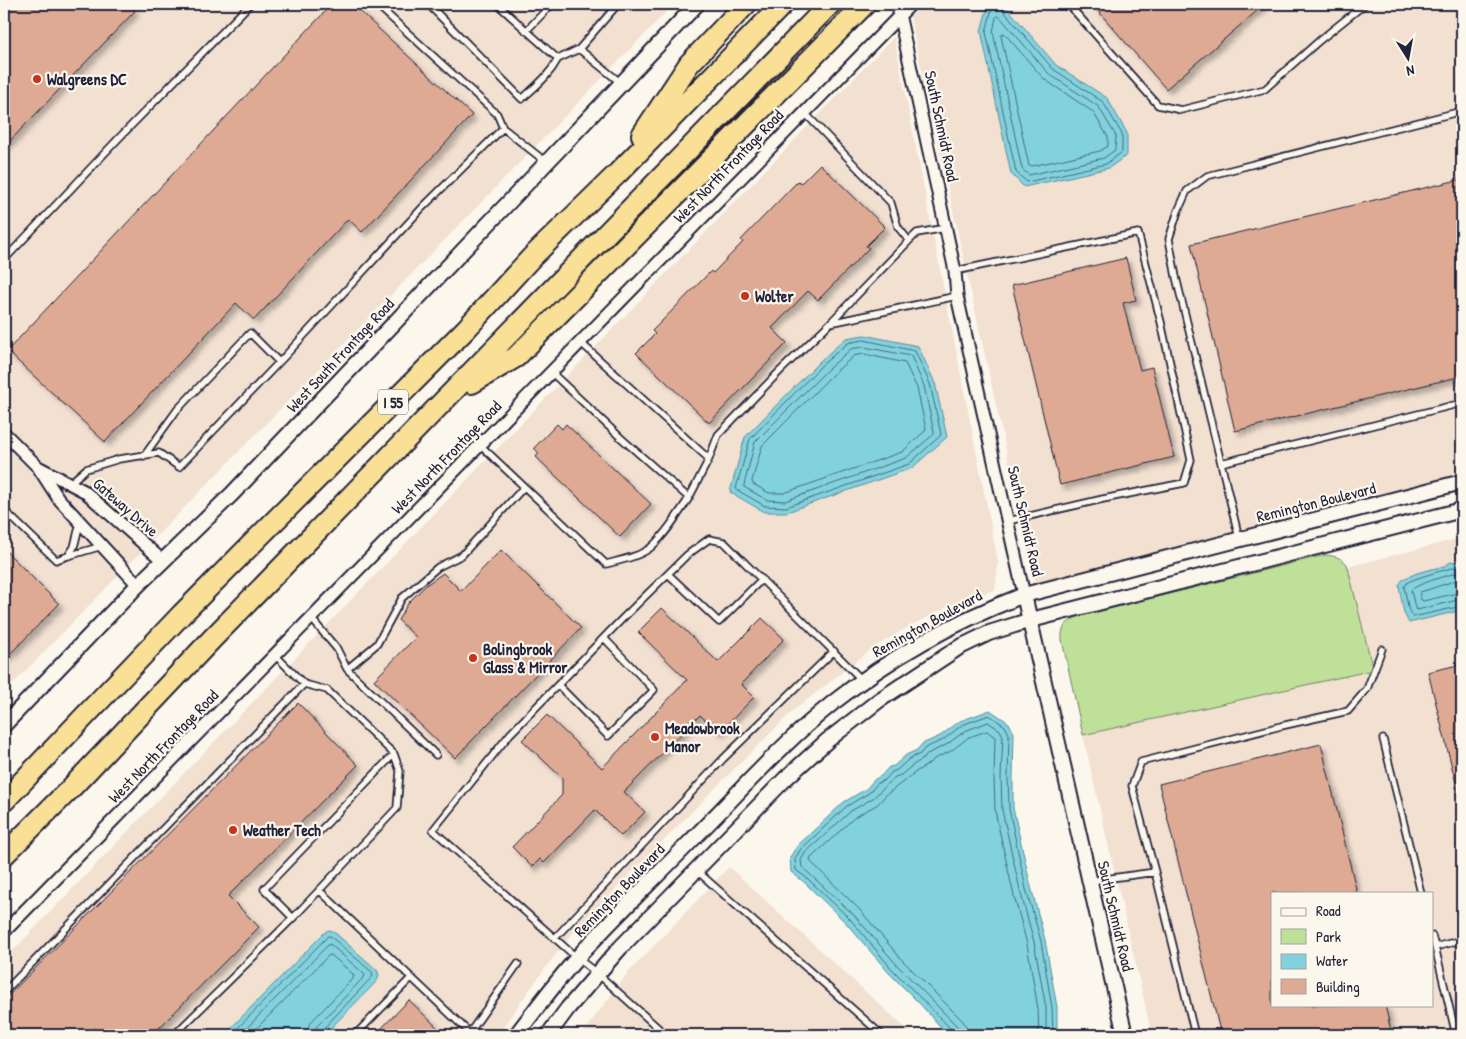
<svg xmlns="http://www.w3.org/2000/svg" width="1466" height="1039" viewBox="0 0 1466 1039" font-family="'Patrick Hand',sans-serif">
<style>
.built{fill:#f2e0d1;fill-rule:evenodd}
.green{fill:#bfe099;stroke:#70816a}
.water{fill:#82d2dd;stroke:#5c8c9c}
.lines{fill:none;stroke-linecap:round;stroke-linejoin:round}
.shore{stroke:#48687c;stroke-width:1}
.building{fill:#deaa93;stroke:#22223b;filter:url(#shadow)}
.service-casing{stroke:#22223b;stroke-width:9}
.minor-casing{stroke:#22223b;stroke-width:15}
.tertiary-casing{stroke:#22223b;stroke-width:18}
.motorway-casing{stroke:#22223b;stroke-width:24}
.service{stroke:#fbf7ec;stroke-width:5.5}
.minor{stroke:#fbf7ec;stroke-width:11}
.tertiary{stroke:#fbf7ec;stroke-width:14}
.motorway{stroke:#f9e096;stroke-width:20}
.poi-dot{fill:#c8321e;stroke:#fbf7ec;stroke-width:2}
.labels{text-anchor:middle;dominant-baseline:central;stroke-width:4.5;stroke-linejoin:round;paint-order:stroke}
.shield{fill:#fbf7ec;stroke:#636270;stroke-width:1}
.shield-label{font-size:15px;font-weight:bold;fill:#22223b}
.poi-label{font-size:16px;font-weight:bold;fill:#22223b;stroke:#fbf7ec;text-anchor:start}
.street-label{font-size:16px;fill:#22223b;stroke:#fbf7ec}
</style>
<defs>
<filter id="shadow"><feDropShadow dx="4.5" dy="4.5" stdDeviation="2.5" flood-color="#0004"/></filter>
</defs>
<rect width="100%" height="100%" fill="#fbf7ec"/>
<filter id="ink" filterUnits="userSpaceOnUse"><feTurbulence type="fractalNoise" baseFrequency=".02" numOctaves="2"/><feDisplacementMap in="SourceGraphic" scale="10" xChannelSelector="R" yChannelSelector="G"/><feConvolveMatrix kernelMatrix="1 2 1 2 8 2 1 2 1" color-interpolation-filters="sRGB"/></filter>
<g filter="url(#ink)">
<!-- built -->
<path class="built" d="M4 4H674L4 693Z
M924 4H1462V478L1036 585 910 17Z
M894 37 998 562 995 590 957 602 908 627 874 647 793 711 723 780 573 933 546 967 497 1035H4V960Z
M1462 538V1035H1152L1083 735 1373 670 1347 567ZM1272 893H1432V1005H1272Z
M729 867 913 1035H581L628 973Z"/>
<!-- green -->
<path class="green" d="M1325 555C1335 556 1340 557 1347 564L1373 670 1083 735 1062 640C1061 628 1066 622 1077 617Z"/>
<!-- water -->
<path class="water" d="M1004 4 1056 65 1107 98 1127 133V155L1109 168 1024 187 1011 174 981 31 988 6Z
M864 335 918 346 935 383 947 437 912 468 787 512H764L730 492 745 437 820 361 846 338Z
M1462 561V610L1409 623 1404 613 1400 592 1399 585 1403 579 1417 573 1444 566 1451 562Z
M990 710 1009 723 1014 733 1013 777V808L1031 887 1045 940 1057 1007V1035H951L939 1025 920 1004 889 973 846 923 804 882 791 872 790 857 797 846 844 802 866 789 875 779 881 776 889 767 894 766 906 755 917 750 922 744 940 736 960 721Z
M329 930 333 931 377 970 379 975 377 981 324 1035H224L325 932Z"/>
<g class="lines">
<!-- shore -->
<path class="shore" d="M993 4 986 32 1016 172 1027 182 1106 164 1122 152V134L1103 102 1053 69 1002 9 1001 4
M998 16 1000 17 1049 74 1098 106 1116 136 1115 150 1104 158 1029 175 1022 169 993 32 996 18Z
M1004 33 1044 79 1093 112 1108 137V146L1100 151 1032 166H1029L1001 36Z
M864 340 915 351 930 384 941 434 940 436 909 464 786 507 765 506 737 490 736 488 750 439 823 364 848 343Z
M864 347 911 356 924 386 934 432V434L906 458 785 501 767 500 744 487V485L755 442 828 369 851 349Z
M864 354 905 363 917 388 926 429 925 431 902 452 784 493H769L753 484 752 481 762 446 833 374 854 356Z
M1462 566C1454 567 1413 578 1407 583 1406 584 1405 585 1404 587L1409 611 1413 617 1462 606
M1462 572C1453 573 1417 584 1411 590L1415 608 1417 610 1462 599
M1462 580H1457L1424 591 1420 592V599L1423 601 1462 592
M231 1035 328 936H330L372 972 373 976 322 1030 320 1035
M240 1035 328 945 330 944 364 974 365 976 317 1026 315 1030 314 1035
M250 1035 329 955H331L353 974 354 977 312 1021 308 1027 307 1035
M954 1035 952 1030 892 969 850 919 808 879 796 870 795 859 800 850 847 806 869 793 878 783 885 780 892 772 897 770 909 759 920 754 925 748 943 740 962 725 989 715 1005 726 1009 734 1008 777 1009 809 1026 889 1041 941 1052 1008 1053 1035
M960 1035 957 1026 897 965 854 915 802 867 801 860 805 853 851 811 873 798 895 777 901 775 913 765 923 759 929 753 946 745 965 731 988 722 1000 730 1003 736 1001 777 1002 810 1020 890 1034 942 1046 1008V1035
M968 1035 967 1028 963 1021 902 960 860 910 810 861 811 858 855 817 878 804 886 795 917 771 927 765 934 759 951 751 969 737 987 731 995 737 994 778 995 811 1013 892 1027 944 1038 1009 1039 1035"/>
</g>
<!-- building -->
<path class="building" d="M4 4H128L135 11 4 147Z
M332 4H352L472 115 362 232 348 219 254 320 236 303 105 442 7 351Z
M1092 4H1265L1166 89Z
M820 164 885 227 866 246 869 248 818 300 808 291 772 328 787 343 709 423 636 353 655 334 652 331 711 271 713 273 743 242 741 240 798 181 801 183Z
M1462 179V376L1235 431 1191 244Z
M1126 258 1136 300 1123 303 1140 370 1152 367 1174 457 1060 485 1012 285Z
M557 424 562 429 566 424 651 504 620 537 536 457 539 453 534 448Z
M4 549 59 604 4 660Z
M501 550 581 628 455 758 374 680 416 637 398 620 409 602 426 585 443 573 461 591Z
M662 608 718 662 762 618 784 639 741 684 754 697 719 733 700 715 624 792 645 812 621 836 595 810 544 863 540 859 532 867 512 847 562 795V778L522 740 547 715 602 768 687 680 638 632Z
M1462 664V807L1428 672Z
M298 703 358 765 228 896 259 927 152 1035H102L94 1028 87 1035H4V1000Z
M1321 744 1357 893H1272V1005H1385L1392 1035H1221L1159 784Z
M409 1000 445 1035H375Z"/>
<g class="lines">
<!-- service casing -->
<g class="service-casing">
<path id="service" d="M376 4 497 114 503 128
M428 4 522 99C536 86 549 76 558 59
M497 4 558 59 579 49 621 83
M1068 4 1158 105 1181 110 1265 89 1320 40 1365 4
M526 31 552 4
M579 49 618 4
M804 112 891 203 898 227 909 241
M4 260 118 139 250 4
M955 271 1138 233 1161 322 1191 460 1184 483 1103 499 1008 521
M830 323 957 296
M580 342 709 459 718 435 780 371 830 323 909 241 917 233 946 228
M551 372 621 438 689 498 709 459
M480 445 606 564C621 560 638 557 650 548 664 537 679 513 689 498
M144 456 177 410 250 333 279 362
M1221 463 1176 277 1169 239 1178 211 1187 191 1207 176 1462 111
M70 483 86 469 119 459 159 453 179 467 285 356 422 208 503 128 546 162
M4 510 56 560 68 556
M80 523 74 547 68 556 102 546
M1239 538 1221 463 1462 403
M668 574 719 622 762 579
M311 618 337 649 347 669 377 644 402 598 438 567 462 555 524 487
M347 669 436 755
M558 685 608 736 654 690 604 638
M1383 739 1421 893
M696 870 882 1035
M1090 881 1155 872
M319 890 472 1035
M293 918 264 889 394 754
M1432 936 1435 947
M555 938 723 759 834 651
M4 992 304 684
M174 1035 293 918 397 808 400 771 394 754 327 690 304 684 275 655
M355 1035 411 978
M468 1035 518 964
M666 1035 598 974 577 958 433 830 510 734 622 619 687 555 709 539 724 542 862 680
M1195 1035 1155 872 1132 786 1141 762 1281 726 1348 711 1367 689 1382 649
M1456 1035 1435 947 1462 940"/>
</g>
<!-- minor casing -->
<g class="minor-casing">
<path id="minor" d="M899 14 955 271 957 296 1024 595
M4 433 38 467 58 498 138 585
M40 468 84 491 163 561
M4 932 911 4"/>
</g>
<!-- tertiary casing -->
<g class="tertiary-casing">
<path id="tertiary" d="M1024 595 1125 1035
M4 725 138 585 232 494 697 4
M516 1035C536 1009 555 983 577 958 612 919 651 882 688 844 736 796 781 744 834 702 892 656 955 621 1024 595L1462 482
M548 1035 568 1008 620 948 785 779 828 740 878 701 958 648 989 633 1031 620 1462 510"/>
</g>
<!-- motorway casing -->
<g class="motorway-casing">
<path id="motorway" d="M642 135 689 64 746 4
M472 383 516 357 865 4
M4 801 182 614 466 329 531 258 618 173 783 4
M4 855 73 786 211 640 830 4"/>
</g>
<!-- service -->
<use href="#service" class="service"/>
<!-- minor -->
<use href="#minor" class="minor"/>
<!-- tertiary -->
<use href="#tertiary" class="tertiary"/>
<!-- motorway -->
<use href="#motorway" class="motorway"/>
</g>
</g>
<!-- markers -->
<g class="poi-dot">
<circle cx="37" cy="79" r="5"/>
<circle cx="745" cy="296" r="5"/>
<circle cx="473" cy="658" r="5"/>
<circle cx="655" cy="737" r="5"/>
<circle cx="233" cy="830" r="5"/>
</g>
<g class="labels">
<!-- shield labels -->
<rect class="shield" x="378" y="389.5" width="30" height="25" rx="4"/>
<g class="shield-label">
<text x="393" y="402">I 55</text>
</g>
<!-- poi labels -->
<g class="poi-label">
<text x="47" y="79">Walgreens DC</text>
<text x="755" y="296">Wolter</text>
<text x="483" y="649">Bolingbrook<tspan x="483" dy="18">Glass &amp; Mirror</tspan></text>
<text x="665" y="728">Meadowbrook<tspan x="665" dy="18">Manor</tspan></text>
<text x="243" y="830">Weather Tech</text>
</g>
<!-- street labels -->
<g class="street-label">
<text transform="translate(942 126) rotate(78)">South Schmidt Road</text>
<text transform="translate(728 166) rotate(-46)">West North Frontage Road</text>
<text transform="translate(340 355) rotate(-47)">West South Frontage Road</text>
<text transform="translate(446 457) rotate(-46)">West North Frontage Road</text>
<text transform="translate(1316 502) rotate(-14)">Remington Boulevard</text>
<text transform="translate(126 507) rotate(41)">Gateway Drive</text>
<text transform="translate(1026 521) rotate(77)">South Schmidt Road</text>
<text transform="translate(927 623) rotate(-29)">Remington Boulevard</text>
<text transform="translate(163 746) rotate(-46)">West North Frontage Road</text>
<text transform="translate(619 890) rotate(-46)">Remington Boulevard</text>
<text transform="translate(1116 916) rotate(77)">South Schmidt Road</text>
</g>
</g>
<!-- margin -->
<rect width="1466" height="1039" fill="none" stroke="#fbf7ec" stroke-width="20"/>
<rect x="10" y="10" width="1446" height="1019" fill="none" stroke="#22223b" stroke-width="2" filter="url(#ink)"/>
<!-- legend -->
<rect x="1271" y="892" width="162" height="115" fill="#fbf7ec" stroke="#a4a2a5"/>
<rect x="1281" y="908" width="25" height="8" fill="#fbf7ec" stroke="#a4a2a5"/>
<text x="1316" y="916" font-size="15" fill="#22223b">Road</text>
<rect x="1281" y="929" width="25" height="15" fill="#bfe099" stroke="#a4a2a5"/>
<text x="1316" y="942" font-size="15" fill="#22223b">Park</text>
<rect x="1281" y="954" width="25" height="15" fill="#82d2dd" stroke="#a4a2a5"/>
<text x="1316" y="966" font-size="15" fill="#22223b">Water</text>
<rect x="1281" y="979" width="25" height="15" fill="#deaa93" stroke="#a4a2a5"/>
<text x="1316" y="992" font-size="15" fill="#22223b">Building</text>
<!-- north arrow -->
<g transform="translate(1408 58) rotate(169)" stroke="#fbf7ec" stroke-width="4" paint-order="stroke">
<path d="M0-4L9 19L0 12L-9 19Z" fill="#22223b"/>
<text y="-8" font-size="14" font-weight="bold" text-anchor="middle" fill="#22223b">N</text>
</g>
</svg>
